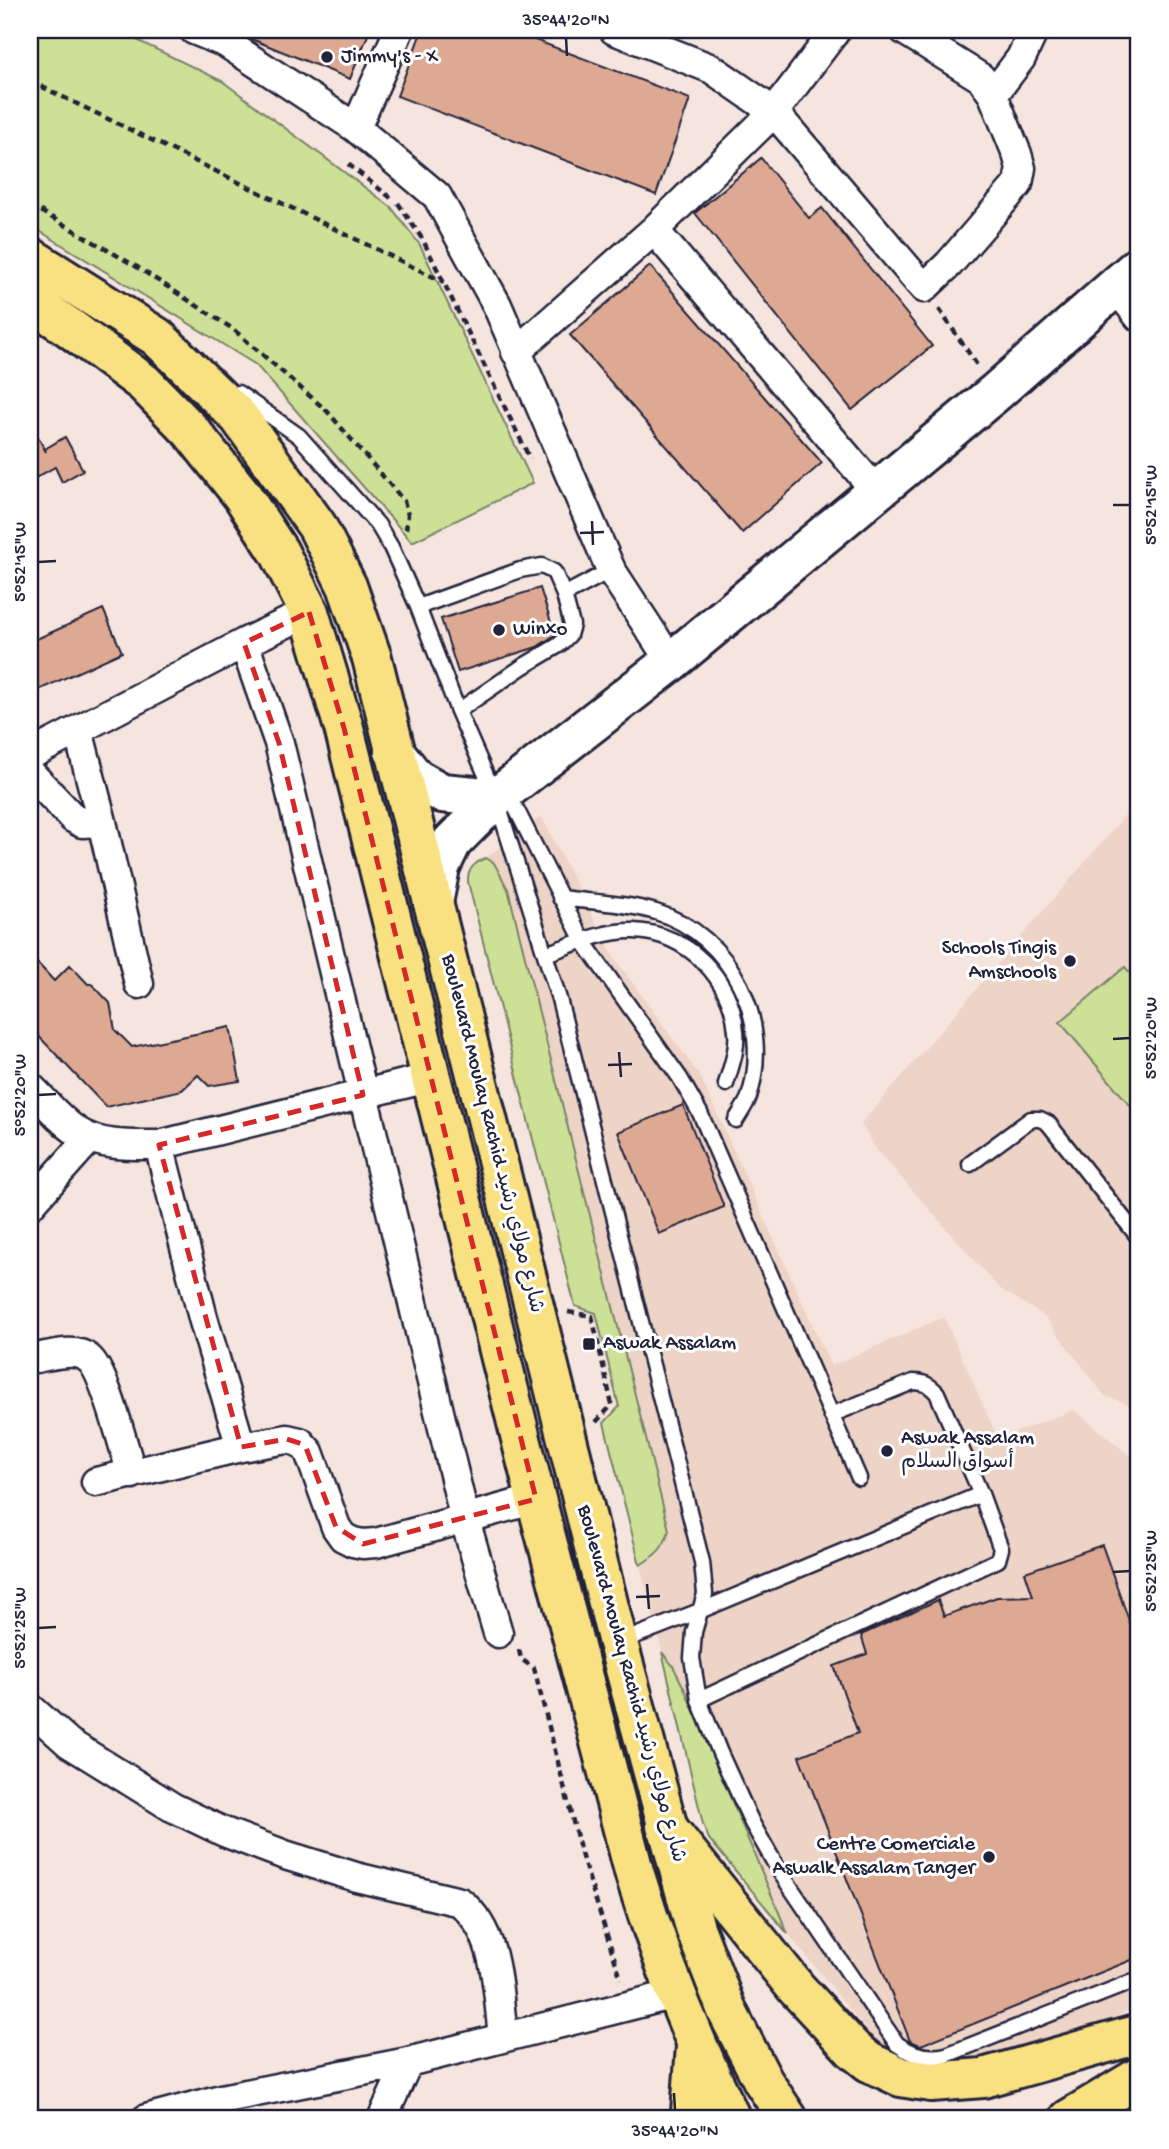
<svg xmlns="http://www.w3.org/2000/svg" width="1169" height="2149" viewBox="0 0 1169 2149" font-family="'Gochi Hand','Playpen Sans Arabic',sans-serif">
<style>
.built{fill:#eed3c7}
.green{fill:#cde196;stroke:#788268;stroke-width:2}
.building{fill:#dea992;stroke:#22223b;stroke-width:2}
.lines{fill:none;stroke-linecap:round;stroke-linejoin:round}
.lane-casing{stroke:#22223b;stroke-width:19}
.street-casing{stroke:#22223b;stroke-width:33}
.secondary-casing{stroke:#22223b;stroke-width:44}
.primary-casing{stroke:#22223b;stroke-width:44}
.highway-casing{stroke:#22223b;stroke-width:44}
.path{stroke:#22223b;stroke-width:4.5;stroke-dasharray:7 5;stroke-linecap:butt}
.lane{stroke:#fff;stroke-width:14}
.street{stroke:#fff;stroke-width:28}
.secondary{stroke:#fff;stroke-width:38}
.primary{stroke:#f9e181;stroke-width:38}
.highway{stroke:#f9e181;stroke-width:38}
.marked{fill:none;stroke:#d62828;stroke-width:5;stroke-dasharray:14 9;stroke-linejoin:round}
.ticks{fill:none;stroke:#22223b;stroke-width:2.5}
.poi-dot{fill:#22223b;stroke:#fff;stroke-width:2.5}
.labels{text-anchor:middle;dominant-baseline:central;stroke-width:6;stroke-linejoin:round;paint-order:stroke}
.poi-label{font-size:21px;fill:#22223b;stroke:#fff;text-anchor:start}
.street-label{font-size:21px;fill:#22223b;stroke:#fff}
.neatline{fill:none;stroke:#22223b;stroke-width:2.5}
.ticks-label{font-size:18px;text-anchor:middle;fill:#22223b}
</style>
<rect width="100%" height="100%" fill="#f5e5de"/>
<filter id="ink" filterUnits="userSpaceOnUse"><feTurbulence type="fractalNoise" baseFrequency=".0143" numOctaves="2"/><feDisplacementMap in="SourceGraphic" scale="14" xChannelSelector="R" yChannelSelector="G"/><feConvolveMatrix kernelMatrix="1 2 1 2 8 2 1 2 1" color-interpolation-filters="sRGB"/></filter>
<g filter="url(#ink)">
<!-- built -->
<path class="built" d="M1139 799V1404L1136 1407 1105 1396 1044 1316 999 1288 876 1149 861 1124Z
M541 816 613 956 700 1076 831 1366 944 1317 998 1439 1074 1410 1139 1463V2005L1090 2030 952 2071 887 2055 788 1934 685 1690 673 1666 662 1652 640 1565 657 1555 665 1545 669 1530 508 889 494 863 486 858Z"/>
<!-- green -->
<path class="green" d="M30 30H116L222 81 391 207 420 245 533 483 412 542 256 365 30 225Z
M486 858 494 863 508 889 669 1530C664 1549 656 1555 640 1565L604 1423 619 1407 596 1313 575 1306 468 882C467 870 475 862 486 858Z
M1125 967 1139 984V1116L1060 1022Z
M662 1652 673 1666 685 1690 788 1934 709 1839 703 1824Z"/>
<!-- building -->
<path class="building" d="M236 30H370L350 79 249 38Z
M422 30H509L690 99 656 195 397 96Z
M761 158 809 218 822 208 932 346 852 410 695 213Z
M650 266 822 463 742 533 570 335Z
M30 422 46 452 45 449 65 437 83 470 62 482 55 467 30 481Z
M540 588 555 635 537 647 458 672 441 619Z
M103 609 122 652 30 694V642Z
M30 955 54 981 70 965 88 984H92L110 1003 115 1030 132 1047 230 1027 240 1081 209 1086 198 1075 182 1090 106 1107 30 1027Z
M683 1105 724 1207 659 1234 618 1132Z
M1102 1545 1131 1626 1139 1623V1957L921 2045 918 2044 910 2041 799 1756 858 1733 834 1666 867 1654 861 1635 938 1600 944 1616 997 1597 1033 1596 1025 1572Z"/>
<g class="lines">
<!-- lane casing -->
<g class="lane-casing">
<path id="lane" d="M238 393 299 436 378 525 391 547 418 607 458 711 496 798 559 999 702 1562 705 1594 694 1632 692 1658 699 1700 720 1753 752 1823 778 1869 897 2044C912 2055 928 2059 946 2055L1139 1979
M564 595 611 570
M418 607 520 570 542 566 554 572 564 595 572 625 569 635 559 645 522 667 458 711
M507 791 583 941 680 1078 700 1113 859 1478
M560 898C592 902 625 903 656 912 732 935 773 1022 749 1097 746 1105 740 1113 736 1120
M546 954C574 944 604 930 634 931 688 933 732 979 736 1031 738 1049 731 1067 726 1084
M970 1164 1031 1119H1040L1048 1123 1139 1238
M620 1642 702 1610 981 1494
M699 1700 998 1560 1001 1549 981 1494 937 1393C930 1385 924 1382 913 1382L831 1415"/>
</g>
<!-- street casing -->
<g class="street-casing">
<path id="street" d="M194 30 226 43 356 128 437 196 497 305 611 570 671 662
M614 30 712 69 774 112 924 288 949 264 1018 184 1021 168 1017 154 993 95
M904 30 981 78 993 95 1021 58 1034 30
M356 128 399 30
M654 230 876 491
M1115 286 1139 317
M516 352 654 230 774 112 836 30
M244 643 279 743 465 1520 498 1633
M78 730 102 822 139 984
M30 755 244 643 309 612
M30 773 73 818 82 823 102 822
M30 1087C45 1101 60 1121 78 1132 101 1147 134 1145 159 1145L432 1077
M159 1145 203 1318 241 1447
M30 1205 90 1138
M35 1358C50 1356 75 1347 88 1358 105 1370 124 1450 132 1474
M96 1482 241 1447 287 1439 300 1442 309 1452 336 1527 343 1537 353 1542 363 1544 376 1543 536 1499
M30 1708 69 1743 172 1807 224 1832 285 1855 356 1877 460 1902C499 1934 497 1990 503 2036
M146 2119 221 2099 408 2062 675 1994
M382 2119 408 2062"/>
</g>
<!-- secondary casing -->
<g class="secondary-casing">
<path id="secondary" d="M394 751 415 778 442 793 496 798
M433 903 440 867 452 842 496 798 671 662 996 392 1139 266"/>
</g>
<!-- primary casing -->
<g class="primary-casing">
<path id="primary" d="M30 257 157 337 239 417 317 526 347 586 372 658 618 1643 695 1928 727 2011 763 2081 788 2119
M30 301 70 328 144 383 191 431 242 495 279 552 309 612 344 728 536 1499 635 1875C661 1960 693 2040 731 2119"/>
</g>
<!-- highway casing -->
<g class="highway-casing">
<path id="highway" d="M666 1826 797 1989 854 2050 869 2062 901 2077 931 2082 983 2078 1139 2034
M693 2119 691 2112 696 2046
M1069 2119 1139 2077"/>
</g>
<!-- path -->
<path class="path" d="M30 81 444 282
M348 164 391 198
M398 203 423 240 530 459
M30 205 137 267 233 329 327 411 404 501 408 515 406 529
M939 309 977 365
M568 1312 592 1316 612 1405 596 1422
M519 1650 521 1659 534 1668 582 1857 621 1979"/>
<!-- lane -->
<use href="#lane" class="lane"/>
<!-- street -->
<use href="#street" class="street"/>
<!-- secondary -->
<use href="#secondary" class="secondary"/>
<!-- primary -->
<use href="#primary" class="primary"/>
<!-- highway -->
<use href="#highway" class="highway"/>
</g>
</g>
<!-- marked area -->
<path class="marked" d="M309 612 344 728 536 1499 363 1544 336 1527 305 1445 287 1439 241 1447 159 1145 363 1095 279 743 244 643Z"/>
<!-- ticks -->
<path class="ticks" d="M566 38 567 56M1113 505H1130M592 521 593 545M580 533 604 532M38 562 56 561M1113 1039 1130 1038M619 1052 621 1077M608 1065 632 1064M38 1095 56 1094M1113 1572 1130 1571M647 1584 649 1609M636 1597 660 1596M38 1628 56 1627M674 2093 675 2110"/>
<!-- markers -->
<g class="poi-dot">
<circle cx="327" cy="57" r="7"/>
<circle cx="499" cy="630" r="7"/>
<circle cx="1070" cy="961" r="7"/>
<rect x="582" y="1337" width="14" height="14" rx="3.5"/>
<circle cx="887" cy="1451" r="7"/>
<circle cx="989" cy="1857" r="7"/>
</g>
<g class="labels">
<!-- poi labels -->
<g class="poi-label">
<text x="341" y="57">Jimmy's - X</text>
<text x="513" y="630">Winxo</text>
<text x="1056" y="949" text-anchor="end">Schools Tingis<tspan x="1056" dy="24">Amschools</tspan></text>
<text x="603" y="1344">Aswak Assalam</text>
<text x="901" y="1439">Aswak Assalam<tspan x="901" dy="24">أسواق السلام</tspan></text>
<text x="975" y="1845" text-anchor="end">Centre Comerciale<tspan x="975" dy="24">Aswalk Assalam Tanger</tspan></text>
</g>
<!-- street labels -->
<g class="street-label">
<text transform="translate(491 1134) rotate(76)">Boulevard Moulay Rachid شارع مولاي رشيد</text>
<text transform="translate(630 1684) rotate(75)">Boulevard Moulay Rachid شارع مولاي رشيد</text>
</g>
</g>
<!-- margin -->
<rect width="1169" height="2149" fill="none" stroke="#fff" stroke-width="77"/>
<rect x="38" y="38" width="1092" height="2072" class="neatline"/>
<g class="ticks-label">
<text x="566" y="25">35°44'20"N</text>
<text transform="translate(1150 505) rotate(-90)" y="6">5°52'15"W</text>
<text transform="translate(19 562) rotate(-90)" y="6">5°52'15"W</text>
<text transform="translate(1150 1038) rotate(-90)" y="6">5°52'20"W</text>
<text transform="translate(19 1095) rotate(-90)" y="6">5°52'20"W</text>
<text transform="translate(1150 1571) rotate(-90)" y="6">5°52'25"W</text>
<text transform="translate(19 1628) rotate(-90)" y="6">5°52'25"W</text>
<text x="675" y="2136">35°44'20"N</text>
</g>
</svg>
